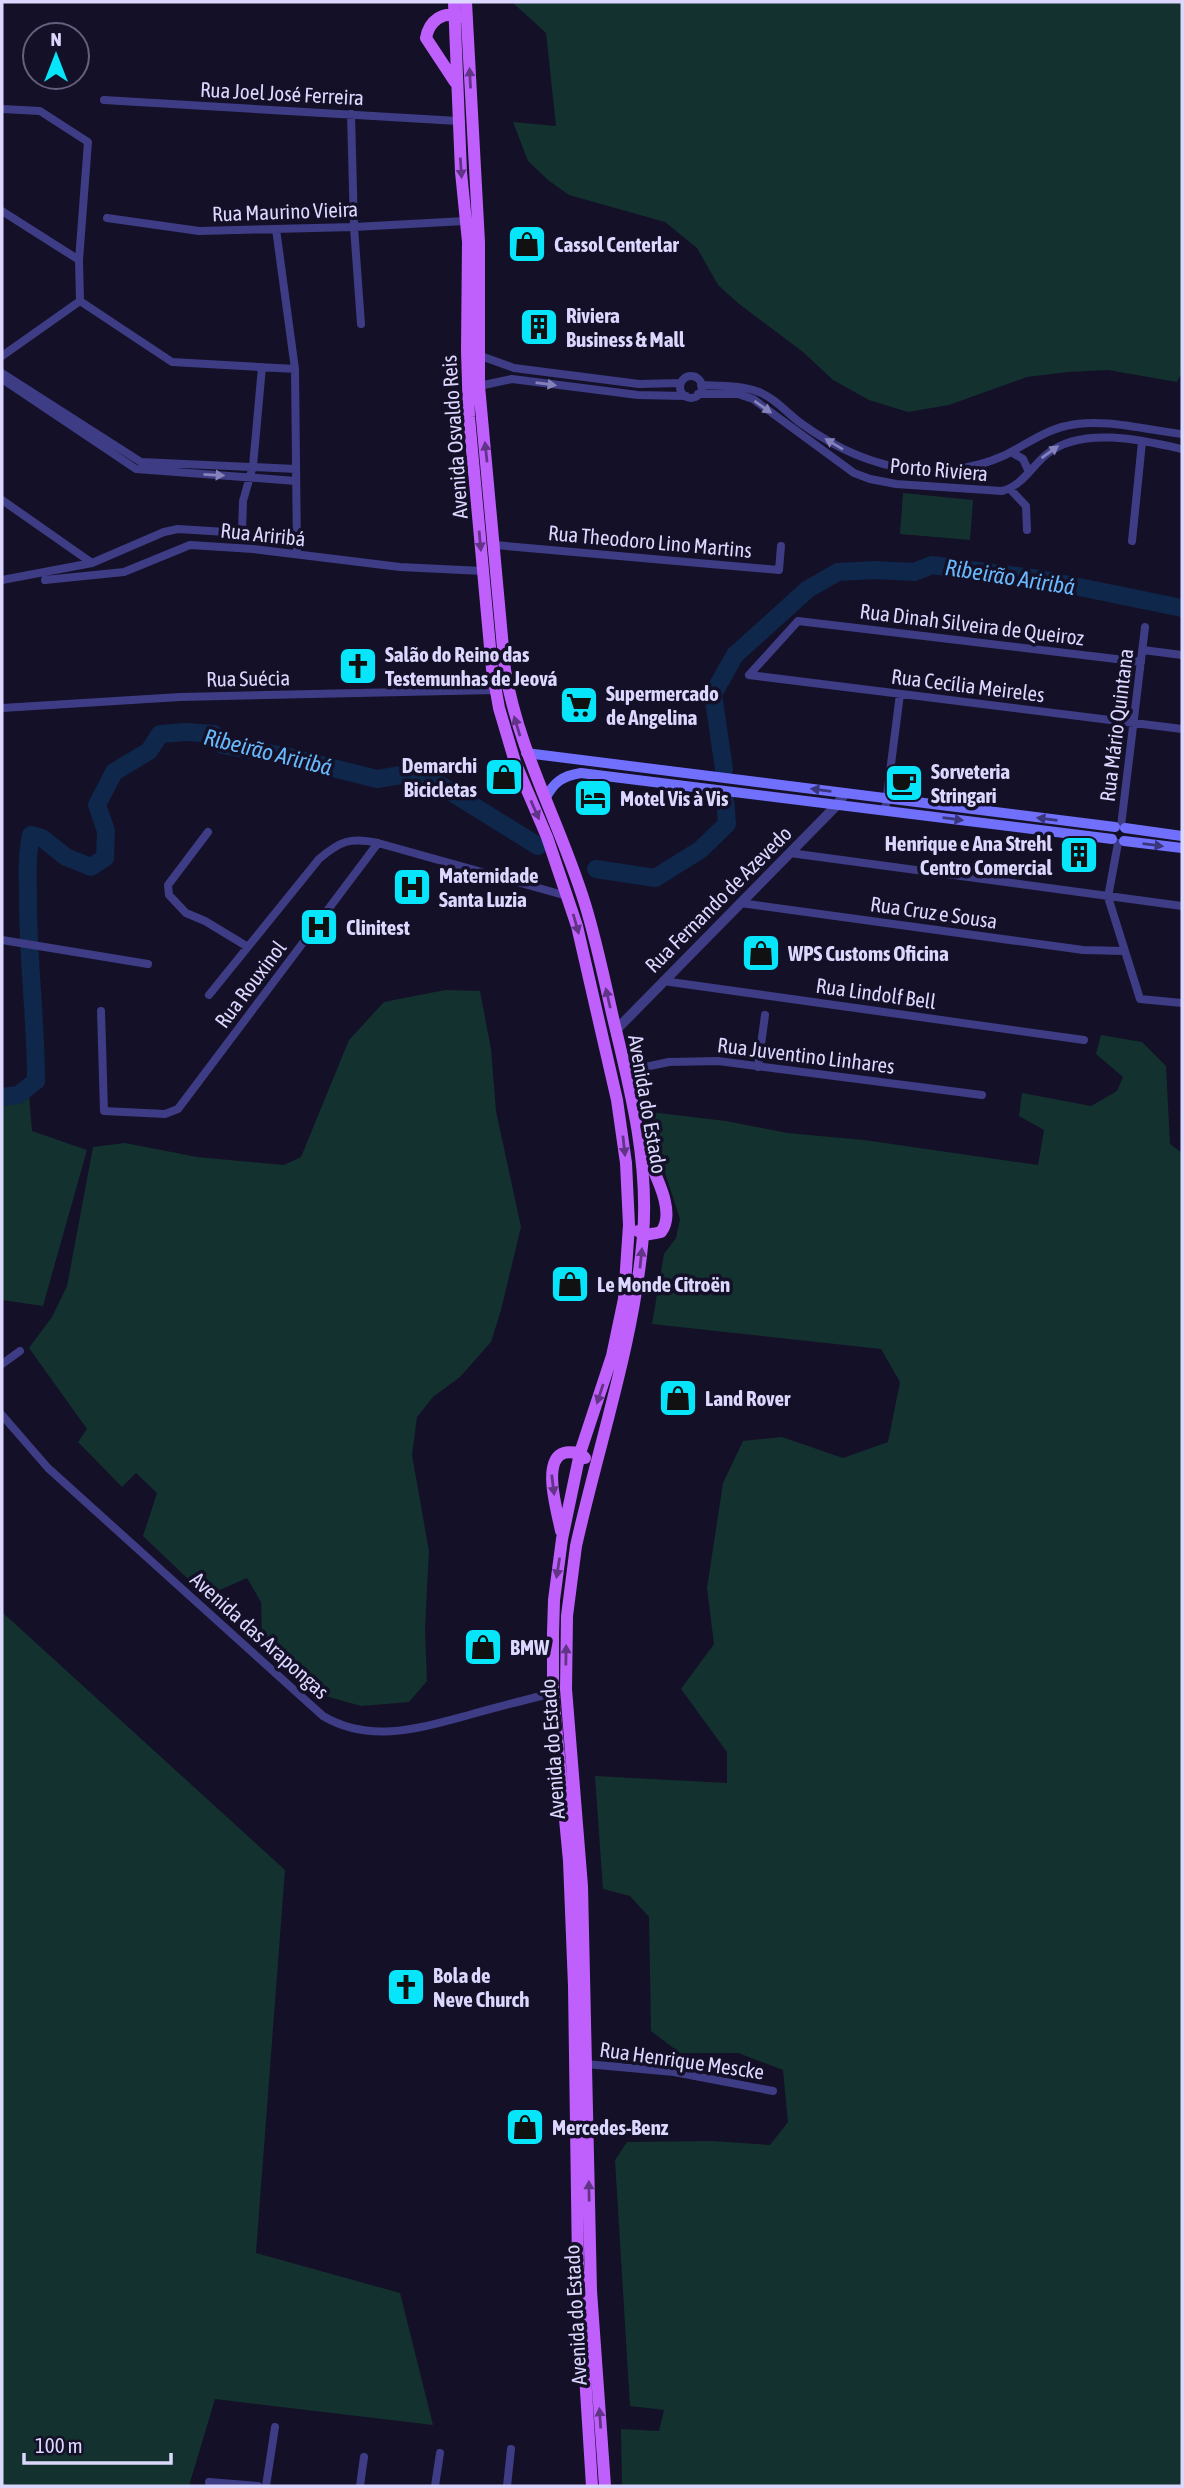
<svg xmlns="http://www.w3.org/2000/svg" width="1184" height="2488" viewBox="0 0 1184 2488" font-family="'Asap Condensed',sans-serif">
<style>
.green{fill:#13312f}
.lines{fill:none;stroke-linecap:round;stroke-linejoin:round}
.river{stroke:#0f274b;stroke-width:18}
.minor{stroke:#3e3c85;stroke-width:8}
.tertiary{stroke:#3e3c85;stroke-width:10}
.secondary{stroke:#7170fc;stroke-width:10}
.primary{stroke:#c060fc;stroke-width:12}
.oneway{fill:#613487}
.oneway2{fill:#8582bb}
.oneway3{fill:#39367c}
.labels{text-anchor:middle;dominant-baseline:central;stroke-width:7;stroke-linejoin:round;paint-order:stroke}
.street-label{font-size:21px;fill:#dbd7fe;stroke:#141027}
.poi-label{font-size:21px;font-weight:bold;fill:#dbd7fe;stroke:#141027;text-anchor:start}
.water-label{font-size:23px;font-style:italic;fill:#67b9fc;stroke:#141027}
</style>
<rect width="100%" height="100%" fill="#141027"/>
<!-- green -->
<path class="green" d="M512 2H1182V372L1177 382 1108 370 1068 372 1027 377 949 405 908 412 869 400 833 380 803 352 739 304 718 285 697 248 665 222 569 195 548 180 528 161 513 122 556 126 546 33Z
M903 493 973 500 970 540 900 534Z
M445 990 480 991 491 1049 496 1111 521 1227 501 1310 491 1342 460 1377 433 1397 417 1417 412 1455 429 1551 425 1629 427 1681 409 1702 361 1706 322 1695 262 1637 261 1602 247 1578 206 1596 143 1536 157 1493 136 1473 122 1487 78 1442 87 1429 29 1348 52 1317 67 1286 93 1147 125 1143 197 1157 284 1165 301 1157 349 1040 384 1002Z
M1101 1035 1142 1042 1166 1066 1170 1144 1182 1153V2486H622L621 2429 659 2431 664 2410 630 2406 615 2160 627 2142 713 2141 770 2145 788 2122 783 2070 738 2053H680L651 2031 649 1917 630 1896 603 1889 595 1776 727 1783V1752L681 1689 714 1644 707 1588 723 1483 743 1441 782 1437 843 1458 888 1442 900 1382 881 1349 652 1324 664 1254 676 1238 680 1219 665 1173 661 1166 650 1112 726 1121 787 1133 864 1140 1038 1165 1044 1130 1019 1116 1022 1093 1091 1106 1117 1091 1123 1077 1096 1054Z
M29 1095 32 1131 87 1150 43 1306 2 1300V1099Z
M2 1612 285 1870 256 2253 400 2293 433 2425 215 2399 189 2486H2Z"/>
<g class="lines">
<!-- river -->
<path class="river" d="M724 769 713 694 735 655 808 589 838 572 875 570 914 572 932 565 1040 579 1182 608
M596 869 655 878 700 850 727 824 725 798
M2 1097 18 1095 36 1081C36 1021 28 961 28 901 28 879 26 857 31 835L42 838 66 857 91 867 105 858 106 831 97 805 114 772 149 751 160 734 187 732 214 734 223 745 285 756 377 779 419 772 538 846"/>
<!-- minor -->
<path class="minor" d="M104 100 458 121
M2 109 40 111 88 142 79 260 80 301
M351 114 354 227 361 324
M2 211 79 260
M107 218 199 231 354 227 465 221
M276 229 295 369 297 554
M80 301 172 362 295 369
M478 355 514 368 639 384 680 383
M2 356 80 301
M2 373 141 462 296 469
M680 387a11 11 0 1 1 22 0a11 11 0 1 1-22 0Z
M2 379 136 469 296 481
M701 385C720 386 741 385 759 392 775 398 788 414 802 424 834 447 869 464 909 469 940 473 974 469 1003 456 1024 446 1043 431 1066 426 1100 417 1147 430 1182 434
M479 386 512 379 638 395 686 396
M698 394H738L753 399 854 473 870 479 896 484 1002 491C1022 486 1031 467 1047 454 1081 426 1142 440 1182 449
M1011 452 1023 459 1029 472
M1010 489 1026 506 1027 530
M2 500 92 563
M1132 541 1142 442
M495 545 779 570 781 546
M2 580 92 563 164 532 178 529 242 533 243 501 253 466 262 367
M45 580 124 572 190 545 253 549 400 567 483 571
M1143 650 1182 655
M749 675 1182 729
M749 675 798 621 1141 662
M2 708 180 697 496 690
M885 811 900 694
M1121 826 1145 627
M208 832 168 885 169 895 186 913 205 921 248 947
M1118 843 1108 897 1140 999 1182 1003
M790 853 1182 906
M740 903 1083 950 1124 951
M2 940 148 964
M663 981 1084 1040
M209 995 319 859C340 841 350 837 378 843
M101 1011 104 1111 165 1114 178 1109 378 843 567 896
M758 1067 765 1015
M626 1071 669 1062 718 1061 982 1095
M2 1364 20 1351
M2 1415 48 1468 323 1716C370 1744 420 1728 469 1715 497 1707 525 1700 553 1693
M586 2064 674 2072 773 2091
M209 2482 258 2486
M266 2486 275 2427
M360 2486 364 2457
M435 2486 440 2453
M507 2486 511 2449"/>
<!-- tertiary -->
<path class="tertiary" d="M616 1030 837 805 845 793"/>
<!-- secondary -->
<path class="secondary" d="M526 753 1115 827
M545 799C554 782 562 776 581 773L1112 839
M1125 828 1182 836
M1124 841 1182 848"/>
<!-- primary -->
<path class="primary" d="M454 2 461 172 468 242 467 351 469 417 492 669 499 708 515 762 547 837 577 926 617 1100 626 1163 629 1225 624 1299 612 1356 580 1453 562 1539 554 1600 553 1633V1693L569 1861 574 1986 578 2264 592 2486
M466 2 479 242V386L505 670C520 756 560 822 585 904 597 943 605 983 614 1022 631 1092 649 1163 643 1236 634 1342 599 1443 576 1546L567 1616 566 1689 582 1886 591 2291 605 2486
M455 82 426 38C429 21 443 10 460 17
M638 1231C646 1236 652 1234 661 1232 677 1212 654 1173 645 1151
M561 1531C558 1514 541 1460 564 1453 569 1451 575 1453 580 1453L585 1458"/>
</g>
<!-- one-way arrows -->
<defs><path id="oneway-solid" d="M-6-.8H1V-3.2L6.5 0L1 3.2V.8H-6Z" transform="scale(1.75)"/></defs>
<g class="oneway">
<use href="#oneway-solid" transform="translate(470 78) rotate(-93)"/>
<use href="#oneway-solid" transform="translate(461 168) rotate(86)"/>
<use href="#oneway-solid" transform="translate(486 452) rotate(-96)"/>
<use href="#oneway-solid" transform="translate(480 541) rotate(85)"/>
<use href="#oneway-solid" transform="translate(517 726) rotate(-107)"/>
<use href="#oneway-solid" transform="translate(535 810) rotate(66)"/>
<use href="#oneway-solid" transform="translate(576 924) rotate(74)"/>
<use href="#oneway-solid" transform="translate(608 998) rotate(-103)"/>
<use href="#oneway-solid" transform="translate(624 1146) rotate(84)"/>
<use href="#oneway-solid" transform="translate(641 1258) rotate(-84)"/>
<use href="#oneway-solid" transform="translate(600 1394) rotate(108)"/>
<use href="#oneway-solid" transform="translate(553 1485) rotate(83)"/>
<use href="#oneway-solid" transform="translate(558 1568) rotate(99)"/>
<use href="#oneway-solid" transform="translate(566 1655) rotate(-89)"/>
<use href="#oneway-solid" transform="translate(589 2191) rotate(-91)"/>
<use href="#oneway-solid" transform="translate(600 2418) rotate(-94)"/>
</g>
<g class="oneway2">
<use href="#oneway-solid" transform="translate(546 384) rotate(7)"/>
<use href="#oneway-solid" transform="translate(763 407) rotate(35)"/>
<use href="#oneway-solid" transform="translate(834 444) rotate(-149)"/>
<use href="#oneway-solid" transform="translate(1050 452) rotate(-36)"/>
<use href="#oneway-solid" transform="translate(214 475) rotate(3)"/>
</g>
<g class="oneway3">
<use href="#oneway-solid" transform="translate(821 790) rotate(-173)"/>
<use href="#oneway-solid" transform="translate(953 819) rotate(7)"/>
<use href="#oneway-solid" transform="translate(1047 819) rotate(-173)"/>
<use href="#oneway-solid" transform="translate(1153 845) rotate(7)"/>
</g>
<!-- icons -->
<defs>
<g id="shop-square" transform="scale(2.0125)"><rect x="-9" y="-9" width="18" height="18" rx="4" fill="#07e5fa" stroke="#141027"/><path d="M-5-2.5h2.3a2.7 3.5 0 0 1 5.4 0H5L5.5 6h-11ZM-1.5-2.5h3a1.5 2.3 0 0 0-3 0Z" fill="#111"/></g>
<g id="building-square" transform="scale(2.0125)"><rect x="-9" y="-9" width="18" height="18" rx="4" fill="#07e5fa" stroke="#141027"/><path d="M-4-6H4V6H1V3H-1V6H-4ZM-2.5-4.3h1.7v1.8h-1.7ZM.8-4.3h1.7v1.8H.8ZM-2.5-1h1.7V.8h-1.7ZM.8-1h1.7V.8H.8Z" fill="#111"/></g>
<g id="church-square" transform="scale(2.0125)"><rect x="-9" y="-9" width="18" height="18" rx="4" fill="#07e5fa" stroke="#141027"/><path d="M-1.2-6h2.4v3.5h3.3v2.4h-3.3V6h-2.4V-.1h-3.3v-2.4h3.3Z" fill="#111"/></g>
<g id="supermarket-square" transform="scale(2.0125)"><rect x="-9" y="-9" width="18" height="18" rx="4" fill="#07e5fa" stroke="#141027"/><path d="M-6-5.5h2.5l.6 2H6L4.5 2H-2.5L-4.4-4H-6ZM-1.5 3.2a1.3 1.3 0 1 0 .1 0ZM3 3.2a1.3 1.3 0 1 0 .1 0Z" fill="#111"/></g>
<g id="cafe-square" transform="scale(2.0125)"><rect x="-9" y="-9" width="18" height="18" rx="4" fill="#07e5fa" stroke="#141027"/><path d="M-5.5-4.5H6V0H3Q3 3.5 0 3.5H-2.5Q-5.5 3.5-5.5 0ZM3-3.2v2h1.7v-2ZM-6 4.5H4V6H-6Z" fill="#111"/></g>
<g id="hotel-square" transform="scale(2.0125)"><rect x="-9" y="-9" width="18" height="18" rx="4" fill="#07e5fa" stroke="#141027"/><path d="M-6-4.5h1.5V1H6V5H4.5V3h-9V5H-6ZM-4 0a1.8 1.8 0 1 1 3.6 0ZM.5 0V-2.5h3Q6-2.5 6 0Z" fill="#111"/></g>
<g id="hospital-square" transform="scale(2.0125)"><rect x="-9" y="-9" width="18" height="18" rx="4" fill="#07e5fa" stroke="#141027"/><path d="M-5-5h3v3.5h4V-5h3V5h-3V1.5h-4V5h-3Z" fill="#111"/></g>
</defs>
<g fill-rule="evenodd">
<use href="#shop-square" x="527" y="244"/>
<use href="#building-square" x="539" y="327"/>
<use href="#church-square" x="358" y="666"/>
<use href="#supermarket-square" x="579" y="705"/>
<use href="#shop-square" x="504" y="777"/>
<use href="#cafe-square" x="904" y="783"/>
<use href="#hotel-square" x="593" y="798"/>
<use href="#building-square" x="1079" y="855"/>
<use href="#hospital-square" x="412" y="887"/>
<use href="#hospital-square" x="319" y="927"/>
<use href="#shop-square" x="761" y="953"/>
<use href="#shop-square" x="570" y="1284"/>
<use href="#shop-square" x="678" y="1398"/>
<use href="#shop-square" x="483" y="1647"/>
<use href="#church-square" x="406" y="1987"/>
<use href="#shop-square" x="525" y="2127"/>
</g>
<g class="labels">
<!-- street labels -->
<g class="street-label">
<text transform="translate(282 93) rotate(3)">Rua Joel José Ferreira</text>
<text transform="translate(285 211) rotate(-2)">Rua Maurino Vieira</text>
<text transform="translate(454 437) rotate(-94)">Avenida Osvaldo Reis</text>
<text transform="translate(939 469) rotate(5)">Porto Riviera</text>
<text transform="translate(263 534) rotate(6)">Rua Ariribá</text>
<text transform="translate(650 541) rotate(5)">Rua Theodoro Lino Martins</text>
<text transform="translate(972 624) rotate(7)">Rua Dinah Silveira de Queiroz</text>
<text transform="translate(248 678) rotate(-1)">Rua Suécia</text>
<text transform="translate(968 685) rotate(7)">Rua Cecília Meireles</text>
<text transform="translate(1116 725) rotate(-83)">Rua Mário Quintana</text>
<text transform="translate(718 899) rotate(-45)">Rua Fernando de Azevedo</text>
<text transform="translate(934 912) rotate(8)">Rua Cruz e Sousa</text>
<text transform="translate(250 984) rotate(-53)">Rua Rouxinol</text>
<text transform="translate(876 993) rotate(8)">Rua Lindolf Bell</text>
<text transform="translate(806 1055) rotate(7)">Rua Juventino Linhares</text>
<text transform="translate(648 1104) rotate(80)">Avenida do Estado</text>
<text transform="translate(260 1635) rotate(42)">Avenida das Arapongas</text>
<text transform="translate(552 1749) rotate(-94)">Avenida do Estado</text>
<text transform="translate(682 2060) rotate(8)">Rua Henrique Mescke</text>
<text transform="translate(575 2315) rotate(-93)">Avenida do Estado</text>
</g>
<!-- poi labels -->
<g class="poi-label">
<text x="554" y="244">Cassol Centerlar</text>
<text x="566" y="315">Riviera<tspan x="566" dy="24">Business &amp; Mall</tspan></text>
<text x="385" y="654">Salão do Reino das<tspan x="385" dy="24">Testemunhas de Jeová</tspan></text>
<text x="606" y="693">Supermercado<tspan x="606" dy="24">de Angelina</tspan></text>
<text x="477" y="765" text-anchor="end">Demarchi<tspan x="477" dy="24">Bicicletas</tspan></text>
<text x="931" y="771">Sorveteria<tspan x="931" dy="24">Stringari</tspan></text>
<text x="620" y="798">Motel Vis à Vis</text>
<text x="1052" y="843" text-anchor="end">Henrique e Ana Strehl<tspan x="1052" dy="24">Centro Comercial</tspan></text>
<text x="439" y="875">Maternidade<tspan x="439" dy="24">Santa Luzia</tspan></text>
<text x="346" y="927">Clinitest</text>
<text x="788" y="953">WPS Customs Oficina</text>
<text x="597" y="1284">Le Monde Citroën</text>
<text x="705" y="1398">Land Rover</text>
<text x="510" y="1647">BMW</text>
<text x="433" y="1975">Bola de<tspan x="433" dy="24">Neve Church</tspan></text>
<text x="552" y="2127">Mercedes-Benz</text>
</g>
<!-- water labels -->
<g class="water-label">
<text transform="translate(1010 577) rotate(9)">Ribeirão Ariribá</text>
<text transform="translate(268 752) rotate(14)">Ribeirão Ariribá</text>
</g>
</g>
<!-- border -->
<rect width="1184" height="2488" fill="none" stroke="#dbd7fe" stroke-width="7"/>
<!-- north arrow -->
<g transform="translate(56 56)"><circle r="33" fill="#141027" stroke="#64607d" stroke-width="2"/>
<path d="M0-5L12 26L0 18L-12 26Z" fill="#07e5fa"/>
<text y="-10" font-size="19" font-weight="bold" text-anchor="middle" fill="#dbd7fe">N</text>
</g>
<!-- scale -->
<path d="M24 2453v10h147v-10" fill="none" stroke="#dbd7fe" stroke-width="3.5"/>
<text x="35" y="2453" font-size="21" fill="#dbd7fe" stroke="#141027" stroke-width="5" paint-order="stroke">100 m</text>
</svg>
